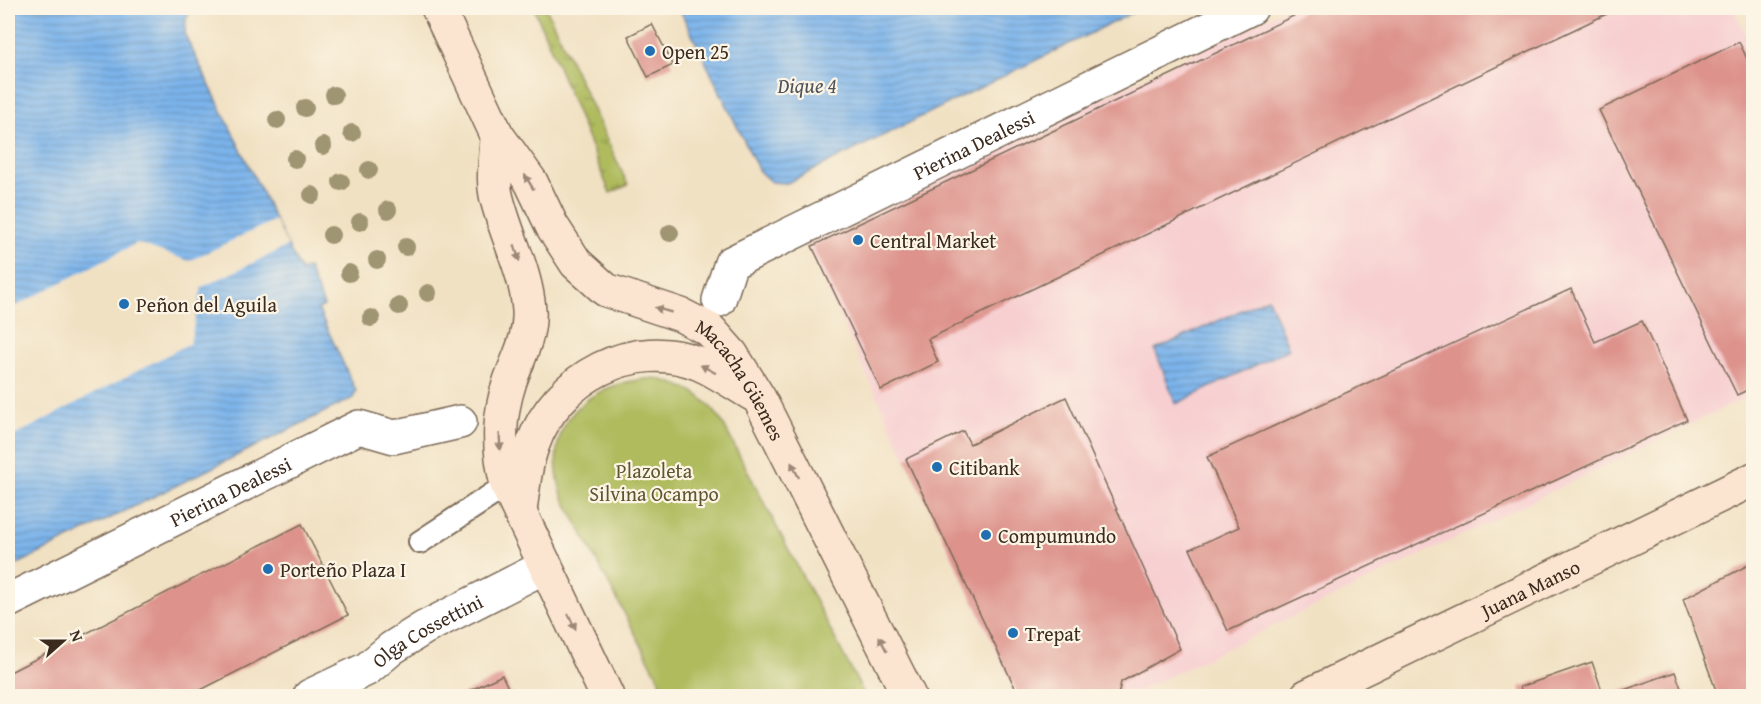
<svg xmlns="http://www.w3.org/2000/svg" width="1761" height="704" font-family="'Gentium Book Plus',serif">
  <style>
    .built { fill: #f7cfd1 }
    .grass { fill: url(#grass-tufts); stroke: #75723e; stroke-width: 1.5 }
    .park { fill: #afbb5d; stroke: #75723e; stroke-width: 1.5 }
    .water { fill: url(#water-rules); stroke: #5b6f84; stroke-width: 1.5 }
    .pier { fill: #f1e1c3 }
    .building { fill: #dd938c }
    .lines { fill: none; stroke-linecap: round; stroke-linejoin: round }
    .lane-casing { stroke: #7b6a58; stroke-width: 26 }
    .street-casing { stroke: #7b6a58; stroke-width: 36 }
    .secondary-casing { stroke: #7b6a58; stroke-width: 36 }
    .lane { stroke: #fff; stroke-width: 22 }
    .street { stroke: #fff; stroke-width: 33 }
    .secondary { stroke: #fce5d0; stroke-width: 33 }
    .tree { fill: #a09573 }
    .oneway { fill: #9c8877 }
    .poi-dot { fill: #1f6fb2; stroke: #fcf5e5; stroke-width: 2 }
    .labels { text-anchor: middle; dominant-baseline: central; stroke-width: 4.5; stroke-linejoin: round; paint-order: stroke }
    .poi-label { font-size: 20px; fill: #3b2a1e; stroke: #fcf5e5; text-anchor: start }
    .street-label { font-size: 20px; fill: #3b2a1e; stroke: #fcf5e5 }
    .park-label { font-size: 20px; fill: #5e5631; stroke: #fcf5e5 }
    .water-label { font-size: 21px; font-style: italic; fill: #4e535c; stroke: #fcf5e5 }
  </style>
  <defs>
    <pattern id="grass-tufts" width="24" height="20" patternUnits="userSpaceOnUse" patternTransform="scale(1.5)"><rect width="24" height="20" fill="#afbb5d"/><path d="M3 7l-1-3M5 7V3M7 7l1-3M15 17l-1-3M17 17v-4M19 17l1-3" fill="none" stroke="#90984c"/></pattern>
    <pattern id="water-rules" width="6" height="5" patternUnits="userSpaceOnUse" patternTransform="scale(1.5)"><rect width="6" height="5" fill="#7bb4eb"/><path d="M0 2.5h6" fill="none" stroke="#6693be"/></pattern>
  </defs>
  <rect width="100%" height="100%" fill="#fcf5e5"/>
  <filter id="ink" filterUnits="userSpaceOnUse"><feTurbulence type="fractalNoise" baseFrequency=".0167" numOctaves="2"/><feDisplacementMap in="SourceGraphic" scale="12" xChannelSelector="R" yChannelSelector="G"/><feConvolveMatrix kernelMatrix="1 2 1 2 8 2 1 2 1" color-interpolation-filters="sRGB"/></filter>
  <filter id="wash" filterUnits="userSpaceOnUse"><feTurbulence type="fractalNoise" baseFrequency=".008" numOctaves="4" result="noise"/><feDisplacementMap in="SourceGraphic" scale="24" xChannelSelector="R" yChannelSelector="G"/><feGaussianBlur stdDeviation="1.35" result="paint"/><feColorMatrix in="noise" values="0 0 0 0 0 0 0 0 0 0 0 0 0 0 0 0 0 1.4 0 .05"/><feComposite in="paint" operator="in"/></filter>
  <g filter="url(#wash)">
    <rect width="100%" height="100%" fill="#f1e1c3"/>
    <path class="built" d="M1287 8H1733L1753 51V394L1129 696H1017L805 243Z"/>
    <path class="grass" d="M534 8H546L628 185 610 193Z"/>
    <path class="park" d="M655 378C688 387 701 392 721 420L865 696H668L562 495C540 423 586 383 655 378Z"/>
    <path class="water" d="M8 8H192L186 19 185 35 288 246 301 271 308 268 324 306 318 309 356 391 353 398 8 569Z
      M679 8H1142L787 183 771 182 759 171Z
      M1268 298 1289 349 1176 404 1155 350Z"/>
    <path class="pier" d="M275 220 288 246 202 287 190 343 8 439V310L137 243 189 261Z"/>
    <g id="blocks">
      <path class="building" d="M1310 8H1619L928 339 938 362 881 390 812 246Z
        M652 24 673 65 648 77 628 36Z
        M1739 42 1754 73V387L1737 395 1599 110Z
        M1571 289 1595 342 1642 321 1687 420 1228 631 1190 549 1239 527 1207 457Z
        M1066 397 1180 649 1121 682 1118 696H1019L906 459 963 431 970 444Z
        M302 524 348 615 189 696H8V673Z
        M1754 562V696H1718L1683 599Z
        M1592 662 1604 696H1523L1520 687Z
        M1675 672 1684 696H1607Z
        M502 675 512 696H458L469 691Z"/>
    </g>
  </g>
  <g filter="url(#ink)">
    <use href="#blocks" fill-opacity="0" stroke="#7b6a58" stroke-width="1.5"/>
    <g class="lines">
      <g class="lane-casing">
        <path id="lane" d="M420 542 507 485"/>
      </g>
      <g class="street-casing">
        <g id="street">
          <path id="s1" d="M719 300 731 263 1251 8"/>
          <path id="s2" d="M8 601 359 427 394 437 460 422"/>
          <path id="s3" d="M310 696 367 669 392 648 424 628 546 566"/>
        </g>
      </g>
      <g class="secondary-casing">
        <g id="secondary">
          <path id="s4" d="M438 8 497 135 531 182 552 226 576 263 606 290 681 315 710 330 732 355 759 398 909 696"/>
          <path d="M497 135C497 154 492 177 496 195 505 234 526 270 529 310 531 336 518 358 510 381 498 417 498 448 507 485L607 696"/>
          <path d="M520 511C523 488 525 465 533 444 556 378 634 336 700 364 718 372 735 384 752 394"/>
          <path id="s5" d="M1307 696 1754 479"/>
        </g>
      </g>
      <use href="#lane" class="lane"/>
      <use href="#street" class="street"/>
      <use href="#secondary" class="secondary"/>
    </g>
    <g class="tree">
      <circle cx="334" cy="95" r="9"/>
      <circle cx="305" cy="108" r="9"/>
      <circle cx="277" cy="120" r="9"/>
      <circle cx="352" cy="133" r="9"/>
      <circle cx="323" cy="146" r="9"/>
      <circle cx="295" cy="159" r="9"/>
      <circle cx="369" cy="170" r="9"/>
      <circle cx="341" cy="182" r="9"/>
      <circle cx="312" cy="195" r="9"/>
      <circle cx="388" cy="210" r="9"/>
      <circle cx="360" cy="222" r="9"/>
      <circle cx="670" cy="233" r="9"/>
      <circle cx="331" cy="235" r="9"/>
      <circle cx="406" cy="247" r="9"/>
      <circle cx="377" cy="260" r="9"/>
      <circle cx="349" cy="273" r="9"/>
      <circle cx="428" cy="293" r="9"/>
      <circle cx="399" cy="306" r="9"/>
      <circle cx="371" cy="318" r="9"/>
    </g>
    <defs><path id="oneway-solid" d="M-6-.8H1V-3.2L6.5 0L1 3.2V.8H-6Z" transform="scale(1.5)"/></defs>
    <g class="oneway">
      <use href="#oneway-solid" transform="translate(529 182) rotate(-121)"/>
      <use href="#oneway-solid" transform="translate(517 253) rotate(74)"/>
      <use href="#oneway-solid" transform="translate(663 310) rotate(-164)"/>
      <use href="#oneway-solid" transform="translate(708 369) rotate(-152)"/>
      <use href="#oneway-solid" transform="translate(500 442) rotate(87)"/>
      <use href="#oneway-solid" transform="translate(795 470) rotate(-117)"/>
      <use href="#oneway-solid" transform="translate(572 622) rotate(65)"/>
      <use href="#oneway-solid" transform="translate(883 644) rotate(-117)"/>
    </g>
  </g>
  <g class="poi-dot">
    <circle cx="650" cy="51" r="6"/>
    <circle cx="858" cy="240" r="6"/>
    <circle cx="124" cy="304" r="6"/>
    <circle cx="937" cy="467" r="6"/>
    <circle cx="986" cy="535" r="6"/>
    <circle cx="268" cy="569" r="6"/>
    <circle cx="1013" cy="633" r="6"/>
  </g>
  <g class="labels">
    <g class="poi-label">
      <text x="662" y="51">Open 25</text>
      <text x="870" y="240">Central Market</text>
      <text x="136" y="304">Peñon del Aguila</text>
      <text x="949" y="467">Citibank</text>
      <text x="998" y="535">Compumundo</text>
      <text x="280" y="569">Porteño Plaza I</text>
      <text x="1025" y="633">Trepat</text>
    </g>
    <g class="street-label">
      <text stroke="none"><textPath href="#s1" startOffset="309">Pierina Dealessi</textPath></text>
      <text stroke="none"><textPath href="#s4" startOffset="501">Macacha Güemes</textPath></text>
      <text stroke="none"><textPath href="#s2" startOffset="248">Pierina Dealessi</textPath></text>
      <text stroke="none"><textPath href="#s5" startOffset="248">Juana Manso</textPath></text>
      <text stroke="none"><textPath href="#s3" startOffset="135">Olga Cossettini</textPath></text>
    </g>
    <g class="park-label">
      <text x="654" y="470">Plazoleta<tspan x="654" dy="23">Silvina Ocampo</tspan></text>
    </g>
    <g class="water-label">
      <text x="807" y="85">Dique 4</text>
    </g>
  </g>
  <rect width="1761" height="704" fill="none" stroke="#fcf5e5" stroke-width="30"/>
  <g transform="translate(63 641) rotate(69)" stroke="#fcf5e5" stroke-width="4.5" paint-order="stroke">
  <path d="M0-4.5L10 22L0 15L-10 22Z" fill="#3b2a1e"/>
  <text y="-9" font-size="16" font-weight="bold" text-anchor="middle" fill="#3b2a1e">N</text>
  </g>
</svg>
